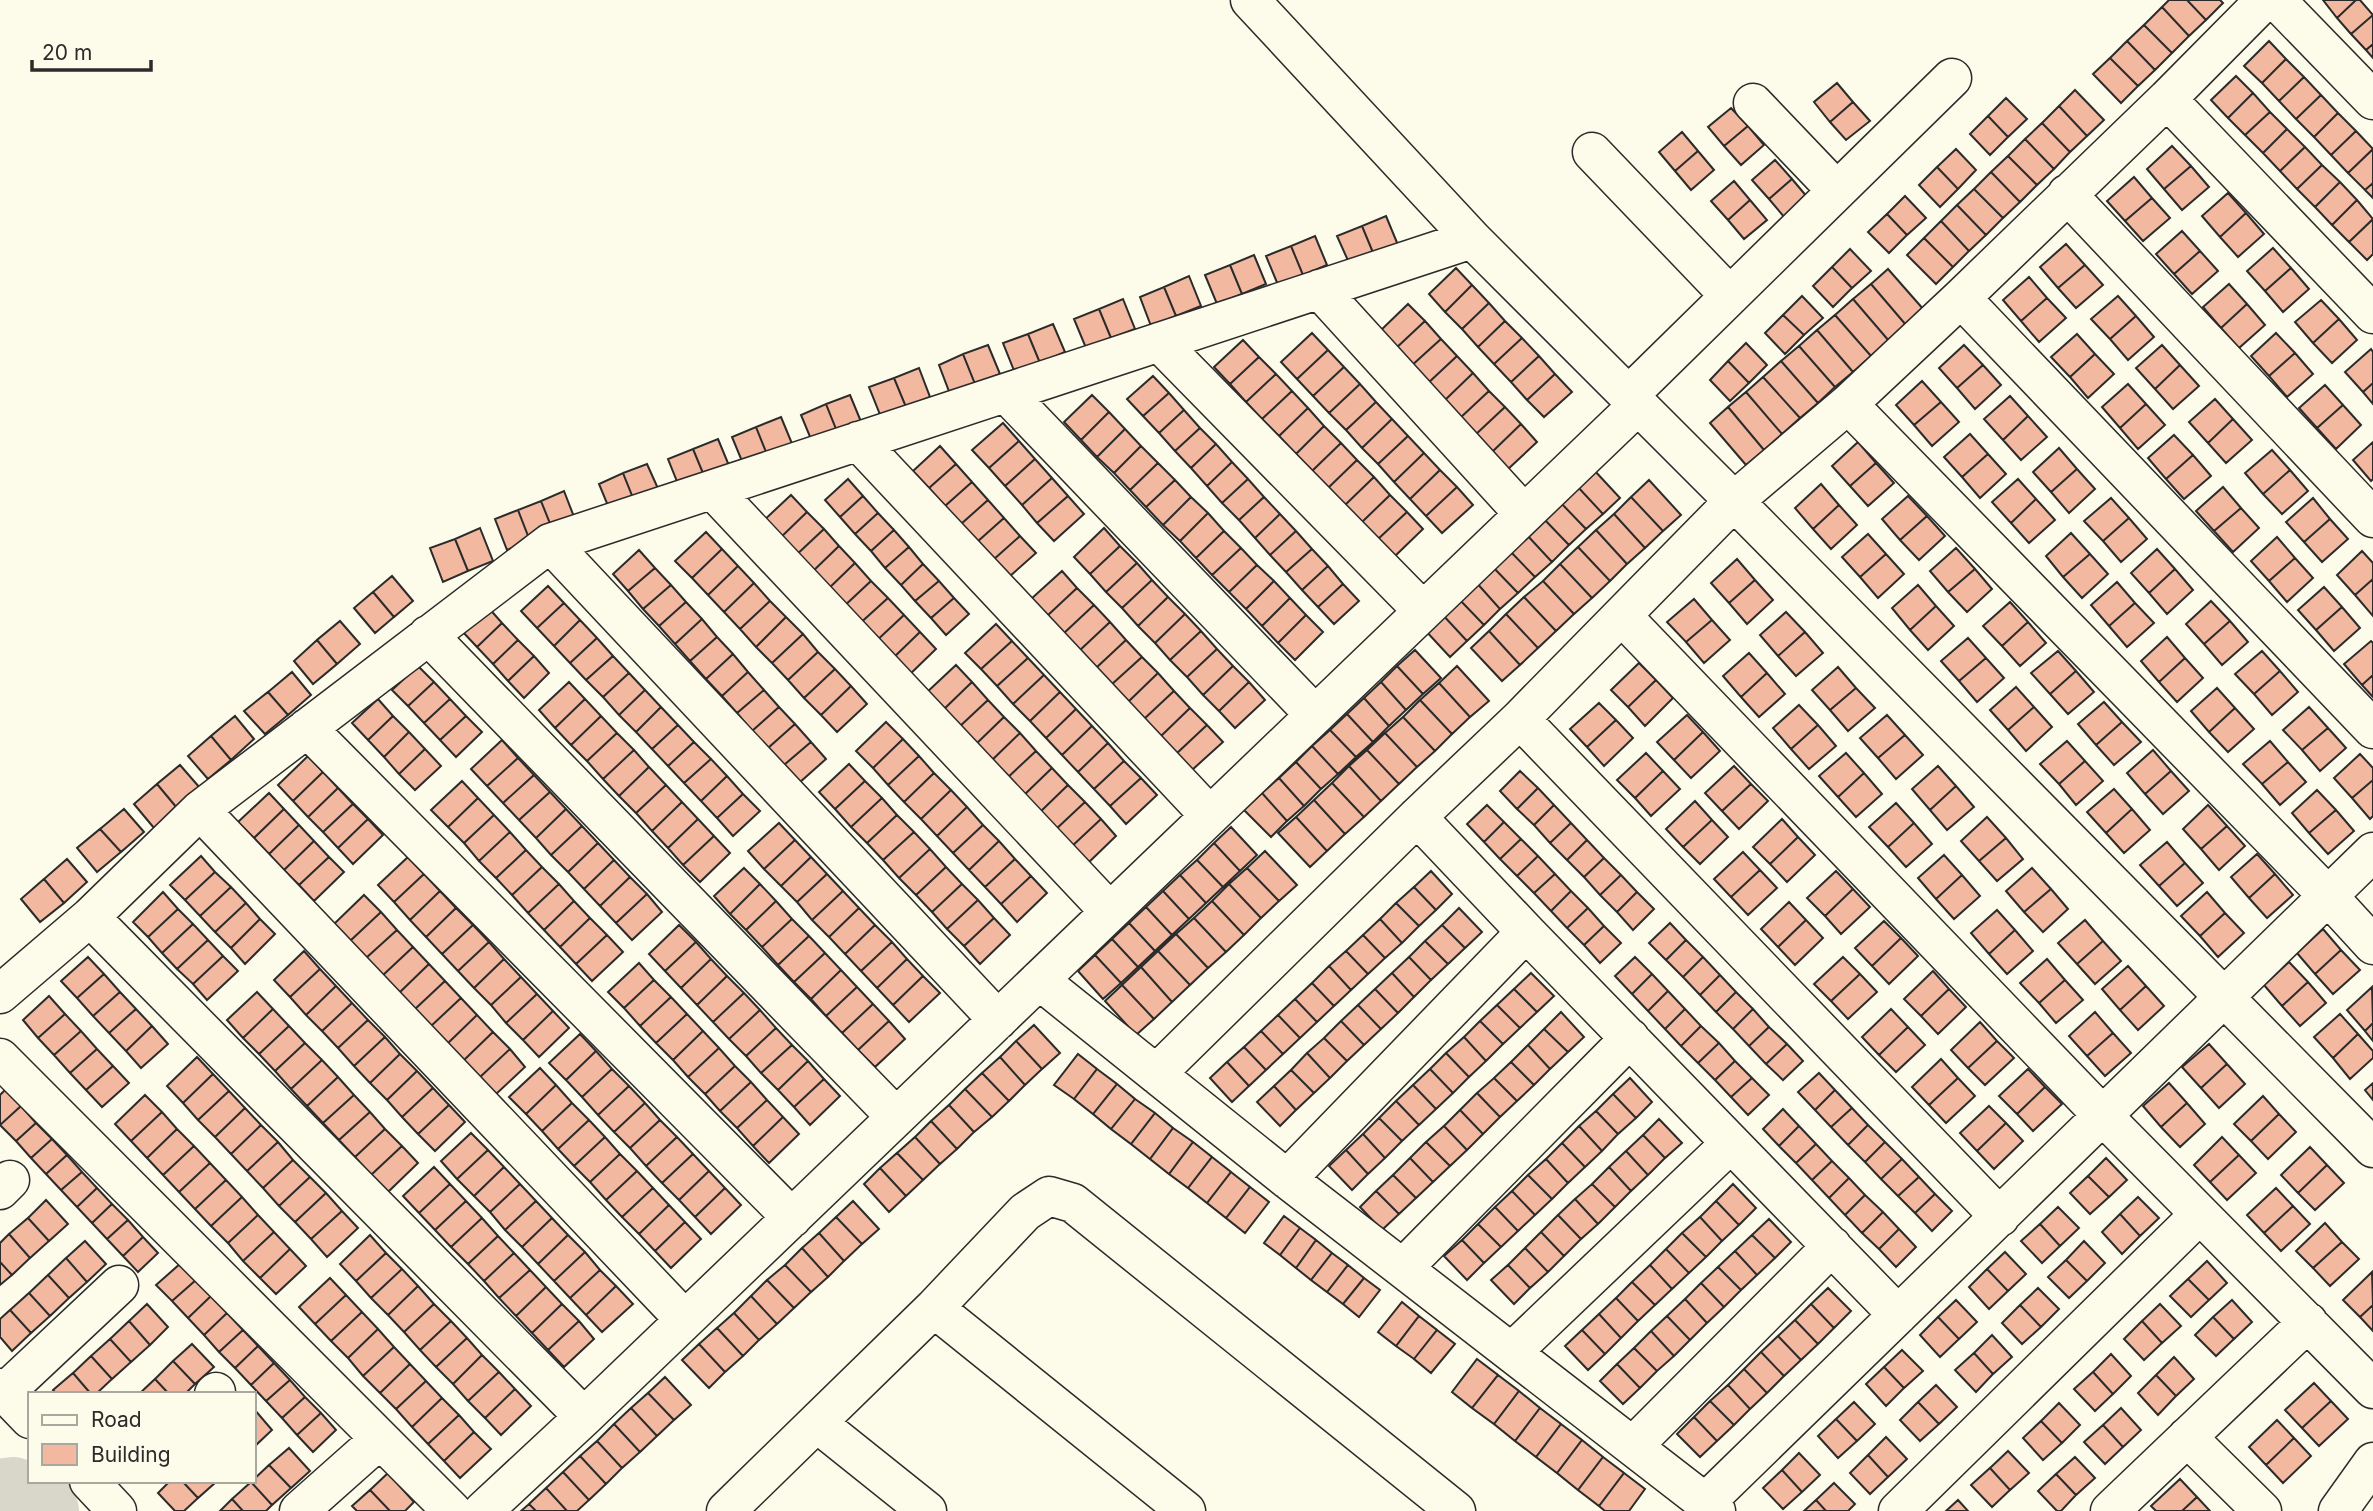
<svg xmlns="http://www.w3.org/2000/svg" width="2373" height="1511" font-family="Inter,sans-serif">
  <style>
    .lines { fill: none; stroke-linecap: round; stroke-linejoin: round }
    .river { stroke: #d8d7c9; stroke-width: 72 }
    .building { fill: #f2b8a0; stroke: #2b2b2b; stroke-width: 2 }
    .minor-casing { stroke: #2b2b2b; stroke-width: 41 }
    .minor { stroke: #fdfbea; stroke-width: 38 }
  </style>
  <rect width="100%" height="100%" fill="#fdfbea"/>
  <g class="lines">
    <path class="river" d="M0 1495 13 1493 41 1507 43 1511"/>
  </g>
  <path class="building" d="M2169 0H2187L2206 20 2189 36 2162 7Z
    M2187 0H2220L2223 3 2206 20Z
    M2323 0H2356L2337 18Z
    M2356 0H2360L2373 15 2351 34 2337 18Z
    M2162 7 2189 36 2172 53 2144 25Z
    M2373 15V44L2366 50 2351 34Z
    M2144 25 2172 53 2155 70 2127 41Z
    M2127 41 2155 70 2138 86 2110 58Z
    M2269 41 2286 59 2262 83 2244 66Z
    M2373 44V58L2366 50Z
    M2110 58 2138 86 2121 103 2093 74Z
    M2286 59 2304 77 2279 101 2262 83Z
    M2236 76 2253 93 2228 118 2211 100Z
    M2304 77 2321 95 2296 119 2279 101Z
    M1837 83 1853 102 1830 122 1814 102Z
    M2075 90 2104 120 2087 136 2059 106Z
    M2253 93 2270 112 2245 135 2228 118Z
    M2321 95 2338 113 2314 137 2296 119Z
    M2006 98 2027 119 2008 137 1988 116Z
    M1853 102 1870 121 1846 140 1830 122Z
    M2059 106 2087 136 2070 152 2042 123Z
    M1731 108 1748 126 1724 146 1708 127Z
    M2270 112 2287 129 2263 153 2245 135Z
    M2338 113 2356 131 2331 155 2314 137Z
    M1988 116 2008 137 1990 155 1970 134Z
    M2042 123 2070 152 2054 169 2025 139Z
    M1748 126 1764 145 1741 165 1724 146Z
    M2287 129 2305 147 2280 171 2263 153Z
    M2356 131 2373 149 2348 173 2331 155Z
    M1682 132 1698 151 1675 171 1659 152Z
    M2025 139 2054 169 2037 185 2008 156Z
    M2172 146 2191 166 2164 189 2147 169Z
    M2305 147 2322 165 2297 189 2280 171Z
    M1956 149 1976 170 1958 189 1937 167Z
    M2373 149V183L2365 190 2348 173Z
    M1698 151 1714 170 1691 190 1675 171Z
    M2008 156 2037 185 2020 202 1991 172Z
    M1775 160 1792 179 1769 199 1752 180Z
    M2322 165 2340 182 2315 207 2297 189Z
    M2191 166 2209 187 2182 210 2164 189Z
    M1937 167 1958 189 1940 207 1919 185Z
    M1991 172 2020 202 2003 218 1974 189Z
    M2134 177 2152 198 2125 221 2107 201Z
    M1792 179 1808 198 1785 218 1769 199Z
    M1734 181 1750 200 1728 220 1711 201Z
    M2340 182 2357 200 2332 225 2315 207Z
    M2373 183V198L2365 190Z
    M1974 189 2003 218 1986 235 1957 205Z
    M2228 193 2246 213 2220 237 2202 216Z
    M1905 196 1926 218 1907 235 1887 214Z
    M2152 198 2170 218 2143 241 2125 221Z
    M1750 200 1767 220 1744 239 1728 220Z
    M2357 200 2373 219 2349 242 2332 225Z
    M1957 205 1986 235 1969 251 1941 221Z
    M2246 213 2264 234 2238 257 2220 237Z
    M1887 214 1907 235 1889 253 1868 232Z
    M1386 216 1398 245 1374 255 1362 226Z
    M2373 219V254L2367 260 2349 242Z
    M1941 221 1969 251 1953 267 1924 238Z
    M1362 226 1374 255 1350 265 1337 236Z
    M2182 231 2200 251 2174 274 2156 254Z
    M1315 236 1327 265 1303 275 1291 246Z
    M1924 238 1953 267 1936 284 1907 255Z
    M2066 244 2085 265 2058 288 2040 267Z
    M1291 246 1303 275 1278 285 1266 256Z
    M2273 248 2291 268 2265 291 2247 271Z
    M1850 249 1871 271 1852 288 1832 267Z
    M2200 251 2218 271 2192 294 2174 274Z
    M1254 255 1266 284 1242 294 1230 265Z
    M1230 265 1242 294 1217 304 1205 275Z
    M2085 265 2103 285 2076 308 2058 288Z
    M1832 267 1852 288 1833 307 1813 286Z
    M1456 268 1472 285 1445 312 1429 294Z
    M2291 268 2309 289 2283 312 2265 291Z
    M1888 269 1924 310 1906 325 1871 284Z
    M1189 276 1201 306 1176 316 1164 287Z
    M2029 277 2047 298 2021 321 2003 300Z
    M1871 284 1906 325 1889 341 1853 299Z
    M2229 284 2247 304 2221 328 2203 307Z
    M1472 285 1489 303 1462 329 1445 312Z
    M1164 287 1176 316 1151 326 1140 297Z
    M1802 296 1823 318 1804 335 1783 315Z
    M2118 296 2136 316 2110 339 2091 319Z
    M2047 298 2066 318 2039 342 2021 321Z
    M1123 299 1135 329 1111 338 1099 309Z
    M1853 299 1889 341 1871 356 1835 315Z
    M2321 300 2339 319 2313 343 2295 322Z
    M1489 303 1505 321 1478 347 1462 329Z
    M1408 304 1425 321 1394 350 1378 333Z
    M2247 304 2265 325 2239 348 2221 328Z
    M1099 309 1111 338 1086 348 1074 319Z
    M1783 315 1804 335 1785 354 1765 333Z
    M1835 315 1871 356 1853 372 1817 330Z
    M2136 316 2154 337 2128 360 2110 339Z
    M2339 319 2357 340 2332 363 2313 343Z
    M1425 321 1441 339 1410 367 1394 350Z
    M1505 321 1522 338 1494 364 1478 347Z
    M1053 324 1065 352 1040 363 1028 334Z
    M1817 330 1853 372 1835 387 1799 346Z
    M1312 333 1328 350 1297 379 1281 362Z
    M2276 333 2295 353 2269 376 2251 356Z
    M1028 334 1040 363 1015 373 1003 343Z
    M2077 334 2095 354 2070 377 2051 357Z
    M1522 338 1539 356 1511 382 1494 364Z
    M1441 339 1457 356 1427 384 1410 367Z
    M1243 340 1259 357 1230 384 1214 367Z
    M1746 343 1767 365 1749 383 1728 361Z
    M988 345 1000 374 975 384 963 354Z
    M1964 345 1983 365 1957 388 1939 368Z
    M2162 345 2180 365 2155 389 2136 368Z
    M1799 346 1835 387 1818 403 1781 361Z
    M2371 349 2373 352V383L2363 392 2345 372Z
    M1328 350 1344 367 1313 396 1297 379Z
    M2295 353 2313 374 2287 397 2269 376Z
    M963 354 975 384 950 394 939 365Z
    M2095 354 2114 374 2088 398 2070 377Z
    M1457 356 1473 373 1443 402 1427 384Z
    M1539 356 1555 374 1527 400 1511 382Z
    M1259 357 1276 374 1246 402 1230 384Z
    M1728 361 1749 383 1730 401 1710 380Z
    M1781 361 1818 403 1800 418 1763 377Z
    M1983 365 2001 385 1975 409 1957 388Z
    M2180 365 2199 386 2173 409 2155 389Z
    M1344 367 1360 384 1329 413 1313 396Z
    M919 368 930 397 906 407 894 378Z
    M1473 373 1489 391 1459 419 1443 402Z
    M1276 374 1292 391 1262 419 1246 402Z
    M1555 374 1572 392 1544 417 1527 400Z
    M1153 376 1169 393 1143 416 1127 399Z
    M1763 377 1800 418 1782 434 1746 392Z
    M894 378 906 407 881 417 869 387Z
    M1922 381 1941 402 1914 425 1896 405Z
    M2373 383V404L2363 392Z
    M1360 384 1376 402 1346 430 1329 413Z
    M2128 384 2146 404 2120 428 2102 407Z
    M2325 385 2343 405 2317 428 2299 408Z
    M1292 391 1308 408 1279 436 1262 419Z
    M1489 391 1505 407 1474 436 1459 419Z
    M1746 392 1782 434 1764 450 1728 407Z
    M1169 393 1184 410 1159 433 1143 416Z
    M850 395 862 424 838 434 826 404Z
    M1092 395 1109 412 1081 440 1064 422Z
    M2010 396 2028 416 2003 440 1984 419Z
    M2215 399 2233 419 2208 443 2189 422Z
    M1376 402 1392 419 1362 448 1346 430Z
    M1941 402 1959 422 1932 446 1914 425Z
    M826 404 838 434 813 444 801 415Z
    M2146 404 2165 425 2138 449 2120 428Z
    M2343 405 2361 425 2336 449 2317 428Z
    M1505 407 1521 424 1491 453 1474 436Z
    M1728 407 1764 450 1746 465 1710 423Z
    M1308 408 1324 426 1296 454 1279 436Z
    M1184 410 1200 428 1175 451 1159 433Z
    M1109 412 1125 429 1097 457 1081 440Z
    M2028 416 2047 437 2021 460 2003 440Z
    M781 417 793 446 768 457 756 427Z
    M1392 419 1408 436 1378 464 1362 448Z
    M2233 419 2252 440 2226 463 2208 443Z
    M1003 423 1019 441 989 468 972 450Z
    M1521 424 1537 442 1507 470 1491 453Z
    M1324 426 1341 443 1312 471 1296 454Z
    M756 427 768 457 744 466 732 437Z
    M1200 428 1216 444 1191 468 1175 451Z
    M1125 429 1141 446 1114 473 1097 457Z
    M1970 434 1988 454 1962 477 1944 457Z
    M2174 435 2193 455 2166 479 2148 458Z
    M1408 436 1424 453 1394 482 1378 464Z
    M718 439 730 468 705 478 693 449Z
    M1019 441 1035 459 1005 486 989 468Z
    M1858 442 1876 463 1850 486 1832 466Z
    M2373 442V479L2371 481 2353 460Z
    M1341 443 1357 460 1328 488 1312 471Z
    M1216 444 1232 462 1207 486 1191 468Z
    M940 446 956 464 929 488 913 471Z
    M1141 446 1158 463 1130 490 1114 473Z
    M2059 448 2077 469 2051 492 2033 472Z
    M693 449 705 478 680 489 668 459Z
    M2272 450 2290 470 2263 494 2245 473Z
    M1424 453 1440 470 1410 499 1394 482Z
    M1988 454 2006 474 1980 498 1962 477Z
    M2193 455 2211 476 2184 499 2166 479Z
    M1035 459 1052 478 1022 505 1005 486Z
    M1357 460 1374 477 1344 506 1328 488Z
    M1232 462 1248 479 1222 503 1207 486Z
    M1158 463 1175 480 1146 507 1130 490Z
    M1876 463 1894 483 1868 506 1850 486Z
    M647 464 660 493 635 503 623 473Z
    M956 464 972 482 945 506 929 488Z
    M2077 469 2095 489 2069 513 2051 492Z
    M1440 470 1457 487 1426 516 1410 499Z
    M1594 470 1620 498 1603 514 1577 486Z
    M2290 470 2308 491 2282 514 2263 494Z
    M623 473 635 503 611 513 599 484Z
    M1374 477 1390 495 1361 523 1344 506Z
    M1052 478 1068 496 1037 523 1022 505Z
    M848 479 863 496 840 517 825 500Z
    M1248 479 1264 497 1239 520 1222 503Z
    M2018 479 2036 499 2011 523 1992 502Z
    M1175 480 1191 497 1163 525 1146 507Z
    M1649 480 1681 515 1663 531 1631 497Z
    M972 482 988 500 961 524 945 506Z
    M1821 484 1839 505 1813 529 1795 508Z
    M1577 486 1603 514 1586 529 1560 502Z
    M1457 487 1473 505 1442 533 1426 516Z
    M2223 487 2241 508 2214 531 2196 511Z
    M564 491 576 522 553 531 541 501Z
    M791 495 807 512 777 541 761 523Z
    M1390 495 1407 512 1377 540 1361 523Z
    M863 496 878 513 855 534 840 517Z
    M1068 496 1084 514 1054 541 1037 523Z
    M1908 496 1927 516 1900 540 1882 519Z
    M1191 497 1208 513 1180 541 1163 525Z
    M1264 497 1280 514 1255 538 1239 520Z
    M1631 497 1663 531 1645 548 1614 514Z
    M2111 498 2129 518 2103 541 2084 521Z
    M2313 498 2330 519 2304 542 2286 522Z
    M2036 499 2055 520 2029 543 2011 523Z
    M988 500 1004 518 977 542 961 524Z
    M541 501 553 531 530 541 518 510Z
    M1560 502 1586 529 1569 545 1543 518Z
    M1839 505 1857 525 1831 549 1813 529Z
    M2241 508 2259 528 2233 552 2214 531Z
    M518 510 530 541 507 550 495 519Z
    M807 512 824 529 793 558 777 541Z
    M1407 512 1423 529 1394 557 1377 540Z
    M878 513 894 530 871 551 855 534Z
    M1208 513 1224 531 1196 558 1180 541Z
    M1280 514 1296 531 1270 555 1255 538Z
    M1614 514 1645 548 1627 564 1596 530Z
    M1927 516 1945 536 1919 560 1900 540Z
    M1004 518 1020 536 993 560 977 542Z
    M1543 518 1569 545 1552 562 1526 534Z
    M2129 518 2147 539 2121 562 2103 541Z
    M2330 519 2348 539 2322 562 2304 542Z
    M480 528 493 561 468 571 455 539Z
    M1104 528 1120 546 1090 574 1074 557Z
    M824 529 839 546 809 575 793 558Z
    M894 530 909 547 885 568 871 551Z
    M1596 530 1627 564 1610 581 1578 547Z
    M1224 531 1241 548 1212 575 1196 558Z
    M1296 531 1312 549 1286 572 1270 555Z
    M706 532 722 549 692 578 675 561Z
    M2071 533 2090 554 2063 577 2046 556Z
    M1526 534 1552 562 1535 577 1509 550Z
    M1868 534 1886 554 1860 577 1842 557Z
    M1020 536 1036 553 1009 577 993 560Z
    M2277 537 2295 558 2269 581 2251 561Z
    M455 539 468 571 443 582 430 548Z
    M839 546 855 563 825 592 809 575Z
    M1120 546 1137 563 1106 592 1090 574Z
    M909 547 923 564 901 585 885 568Z
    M1578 547 1610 581 1592 598 1560 564Z
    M1241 548 1257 565 1229 592 1212 575Z
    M1956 548 1975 569 1948 592 1930 571Z
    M722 549 738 566 708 595 692 578Z
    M1312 549 1328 566 1302 590 1286 572Z
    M2157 549 2175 569 2149 593 2131 573Z
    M639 550 655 568 628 591 613 574Z
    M1509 550 1535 577 1518 593 1491 565Z
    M2362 551 2373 563V579L2355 595 2337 575Z
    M1886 554 1904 574 1878 598 1860 577Z
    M2090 554 2108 574 2082 598 2063 577Z
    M2295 558 2313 578 2287 602 2269 581Z
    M1737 559 1755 580 1729 603 1711 583Z
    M855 563 871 581 841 609 825 592Z
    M1137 563 1152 580 1122 608 1106 592Z
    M923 564 939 581 915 601 901 585Z
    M1560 564 1592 598 1574 614 1543 581Z
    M1257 565 1274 581 1246 609 1229 592Z
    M1491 565 1518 593 1500 609 1475 581Z
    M738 566 754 583 724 612 708 595Z
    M1328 566 1343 584 1318 607 1302 590Z
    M655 568 671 585 643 609 628 591Z
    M1975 569 1992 589 1967 612 1948 592Z
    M2175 569 2193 590 2167 614 2149 593Z
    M1062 571 1077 588 1047 616 1031 599Z
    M392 576 413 601 394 617 373 592Z
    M2373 579V616L2355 595Z
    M1152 580 1168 597 1138 626 1122 608Z
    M1755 580 1773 600 1747 624 1729 603Z
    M871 581 888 598 857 626 841 609Z
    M939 581 954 598 931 618 915 601Z
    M1274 581 1290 598 1262 626 1246 609Z
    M1475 581 1500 609 1484 625 1458 598Z
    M1543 581 1574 614 1556 631 1524 597Z
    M2117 582 2135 603 2109 626 2091 605Z
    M754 583 770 601 740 629 724 612Z
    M1343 584 1359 601 1334 624 1318 607Z
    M671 585 686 602 659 626 643 609Z
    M1918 585 1936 606 1910 630 1892 608Z
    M548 586 564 603 537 628 521 611Z
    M2324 587 2342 607 2316 630 2298 610Z
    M1077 588 1094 605 1063 634 1047 616Z
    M373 592 394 617 375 633 354 608Z
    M1168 597 1185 614 1155 643 1138 626Z
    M1524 597 1556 631 1538 648 1506 614Z
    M888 598 904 615 873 644 857 626Z
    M954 598 969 614 946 635 931 618Z
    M1290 598 1306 615 1278 643 1262 626Z
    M1458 598 1484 625 1467 641 1441 613Z
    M1694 599 1712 620 1686 642 1667 622Z
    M770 601 786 617 756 647 740 629Z
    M2211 601 2230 621 2204 644 2186 624Z
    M686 602 702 619 675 644 659 626Z
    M2010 602 2028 622 2002 646 1983 626Z
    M564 603 580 620 554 646 537 628Z
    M2135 603 2154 623 2127 647 2109 626Z
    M1094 605 1110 622 1079 651 1063 634Z
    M487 606 502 623 477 647 461 630Z
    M1936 606 1954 626 1928 650 1910 630Z
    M2342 607 2360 628 2334 651 2316 630Z
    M1786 612 1805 632 1778 656 1760 635Z
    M1441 613 1467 641 1450 657 1424 629Z
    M1185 614 1201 631 1170 660 1155 643Z
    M1506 614 1538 648 1520 665 1489 631Z
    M904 615 920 632 890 661 873 644Z
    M1306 615 1323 632 1295 660 1278 643Z
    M786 617 803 634 772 663 756 647Z
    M702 619 717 637 690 661 675 644Z
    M580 620 597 638 570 663 554 646Z
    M1712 620 1730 640 1704 663 1686 642Z
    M340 621 360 644 337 664 317 640Z
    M2230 621 2248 642 2222 665 2204 644Z
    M1110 622 1126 640 1096 668 1079 651Z
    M2028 622 2046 643 2020 666 2002 646Z
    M502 623 518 640 493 664 477 647Z
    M996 624 1012 641 981 669 965 653Z
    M1201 631 1217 649 1187 677 1170 660Z
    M1489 631 1520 665 1502 681 1471 648Z
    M920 632 936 649 906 678 890 661Z
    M1805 632 1823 653 1796 676 1778 656Z
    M803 634 818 652 788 680 772 663Z
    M717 637 733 654 706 679 690 661Z
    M2167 637 2185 658 2159 682 2141 661Z
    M597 638 613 656 586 680 570 663Z
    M1968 638 1986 658 1959 681 1941 661Z
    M317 640 337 664 313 684 294 661Z
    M518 640 534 656 508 681 493 664Z
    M1126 640 1142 657 1111 685 1096 668Z
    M1012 641 1028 658 997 686 981 669Z
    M2371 641 2373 643V675L2362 685 2344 664Z
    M1217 649 1233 666 1203 695 1187 677Z
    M1415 650 1441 678 1423 694 1397 666Z
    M2058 651 2076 671 2050 694 2031 673Z
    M2262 651 2280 671 2254 694 2235 674Z
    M818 652 835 669 804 698 788 680Z
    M1749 653 1767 673 1741 697 1723 676Z
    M733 654 748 672 722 696 706 679Z
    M534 656 549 673 524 698 508 681Z
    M613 656 629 673 603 697 586 680Z
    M1142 657 1158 673 1128 702 1111 685Z
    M1028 658 1044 675 1013 704 997 686Z
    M1986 658 2004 678 1977 702 1959 681Z
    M2185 658 2203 678 2177 702 2159 682Z
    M1639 663 1656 680 1628 707 1611 690Z
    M956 665 972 682 942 711 925 694Z
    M418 666 434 682 408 706 392 690Z
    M1233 666 1249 682 1219 711 1203 695Z
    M1397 666 1423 694 1406 710 1381 682Z
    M1457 666 1489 701 1470 717 1439 683Z
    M1838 667 1856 688 1830 710 1812 690Z
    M835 669 851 686 821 715 804 698Z
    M2076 671 2094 692 2068 714 2050 694Z
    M2280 671 2298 692 2272 715 2254 694Z
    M292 672 311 695 288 715 268 692Z
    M748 672 764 690 737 713 722 696Z
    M629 673 645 690 619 715 603 697Z
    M1158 673 1174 691 1144 719 1128 702Z
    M1767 673 1785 694 1759 717 1741 697Z
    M1044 675 1060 692 1030 721 1013 704Z
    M2373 675V697L2362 685Z
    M1656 680 1673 698 1645 726 1628 707Z
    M434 682 450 699 424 723 408 706Z
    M569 682 585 699 555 728 539 710Z
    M972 682 988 700 958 728 942 711Z
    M1249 682 1265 700 1235 728 1219 711Z
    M1381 682 1406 710 1389 726 1364 698Z
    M1439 683 1470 717 1452 734 1420 700Z
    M851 686 867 704 837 732 821 715Z
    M2016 687 2034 707 2008 730 1990 710Z
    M1856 688 1875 708 1848 731 1830 710Z
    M2217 688 2235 708 2209 732 2191 711Z
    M645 690 661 707 636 732 619 715Z
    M764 690 779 707 752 731 737 713Z
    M1174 691 1190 708 1160 737 1144 719Z
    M268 692 288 715 265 734 244 711Z
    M1060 692 1076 709 1046 738 1030 721Z
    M1364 698 1389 726 1373 742 1347 714Z
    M378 699 393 716 368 740 352 723Z
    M450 699 466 716 440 740 424 723Z
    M585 699 601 716 571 745 555 728Z
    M988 700 1004 717 974 746 958 728Z
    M1420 700 1452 734 1435 751 1403 717Z
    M2104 702 2122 722 2096 745 2078 724Z
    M1599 703 1616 720 1587 747 1570 729Z
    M1799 705 1818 725 1791 749 1773 728Z
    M661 707 678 725 652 749 636 732Z
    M779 707 795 724 768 748 752 731Z
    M2034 707 2052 727 2026 751 2008 730Z
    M2309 707 2328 728 2302 750 2283 730Z
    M1190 708 1207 725 1176 754 1160 737Z
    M2235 708 2254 729 2228 752 2209 732Z
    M1076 709 1092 726 1062 755 1046 738Z
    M1347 714 1373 742 1356 757 1330 730Z
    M1687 715 1703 732 1674 760 1657 742Z
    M1887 715 1905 735 1878 758 1860 738Z
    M235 716 254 739 231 760 211 736Z
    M393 716 409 732 384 757 368 740Z
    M466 716 482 732 456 757 440 740Z
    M601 716 617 733 587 761 571 745Z
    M1004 717 1020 733 990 762 974 746Z
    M1403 717 1435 751 1417 767 1385 733Z
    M1616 720 1633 738 1604 766 1587 747Z
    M886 722 903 739 873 768 856 751Z
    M2122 722 2141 742 2114 765 2096 745Z
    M795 724 811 742 784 765 768 748Z
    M678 725 694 742 668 766 652 749Z
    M1207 725 1223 742 1192 770 1176 754Z
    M1818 725 1836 746 1809 769 1791 749Z
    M1092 726 1108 743 1078 772 1062 755Z
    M2328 728 2346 748 2320 771 2302 750Z
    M1330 730 1356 757 1338 774 1312 746Z
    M409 732 425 749 399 774 384 757Z
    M1703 732 1720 751 1691 778 1674 760Z
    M617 733 634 750 603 779 587 761Z
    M1020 733 1036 751 1005 780 990 762Z
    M1385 733 1417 767 1399 784 1367 750Z
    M1905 735 1923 755 1896 779 1878 758Z
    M211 736 231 760 208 779 188 756Z
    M903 739 919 756 888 785 873 768Z
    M502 740 518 758 487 786 471 769Z
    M2067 741 2085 761 2059 784 2040 764Z
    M2270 741 2288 762 2262 784 2243 764Z
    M694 742 711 759 684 783 668 766Z
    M811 742 826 759 799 783 784 765Z
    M1108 743 1124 761 1094 789 1078 772Z
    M1312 746 1338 774 1321 789 1296 762Z
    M425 749 441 766 415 790 399 774Z
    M634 750 649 767 619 796 603 779Z
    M1367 750 1399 784 1381 801 1349 766Z
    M2153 750 2171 771 2145 794 2127 773Z
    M1036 751 1052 768 1022 797 1005 780Z
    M1646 753 1663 771 1635 798 1617 780Z
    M1846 753 1864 773 1838 797 1819 776Z
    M2360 754 2373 768V780L2352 798 2334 778Z
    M308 756 323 772 293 801 278 785Z
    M919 756 934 773 904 802 888 785Z
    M518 758 534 775 503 803 487 786Z
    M711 759 727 776 701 801 684 783Z
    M1124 761 1141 778 1110 806 1094 789Z
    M2085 761 2103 781 2076 805 2059 784Z
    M1296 762 1321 789 1304 806 1279 778Z
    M2288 762 2306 782 2280 805 2262 784Z
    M849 764 865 781 835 809 819 792Z
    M180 765 200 788 177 808 157 784Z
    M1349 766 1381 801 1364 817 1332 783Z
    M1734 766 1751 784 1722 811 1705 793Z
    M1938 766 1956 786 1930 810 1912 789Z
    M649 767 666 785 636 813 619 796Z
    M1052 768 1068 785 1038 814 1022 797Z
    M1520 771 1538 788 1517 809 1500 791Z
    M1663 771 1680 789 1651 816 1635 798Z
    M2171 771 2189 791 2163 814 2145 794Z
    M323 772 338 788 308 817 293 801Z
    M934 773 951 790 921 819 904 802Z
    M1864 773 1882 794 1856 817 1838 797Z
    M534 775 550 792 519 820 503 803Z
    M727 776 743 794 717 818 701 801Z
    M1141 778 1157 795 1126 824 1110 806Z
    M1279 778 1304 806 1287 821 1262 793Z
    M2373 780V816L2370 819 2352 798Z
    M462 781 478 798 448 827 431 810Z
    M865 781 882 798 851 827 835 809Z
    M1332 783 1364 817 1345 834 1314 800Z
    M157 784 177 808 154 828 134 804Z
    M1751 784 1768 801 1739 829 1722 811Z
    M666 785 682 802 652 831 636 813Z
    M1068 785 1085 802 1054 831 1038 814Z
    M1956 786 1974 807 1947 830 1930 810Z
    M338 788 353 804 323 832 308 817Z
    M1538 788 1554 805 1534 825 1517 809Z
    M2114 789 2132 809 2106 833 2087 812Z
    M951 790 967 807 937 836 921 819Z
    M2317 790 2336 810 2309 833 2292 813Z
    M550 792 566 809 536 838 519 820Z
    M269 793 284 809 254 838 238 822Z
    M1262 793 1287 821 1271 837 1244 810Z
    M743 794 760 811 733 836 717 818Z
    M478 798 494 815 464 843 448 827Z
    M882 798 897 815 867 843 851 827Z
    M1314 800 1345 834 1327 851 1296 817Z
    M1695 801 1712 820 1683 847 1666 829Z
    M682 802 698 819 668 848 652 831Z
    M1085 802 1101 819 1070 848 1054 831Z
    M1896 803 1914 823 1888 847 1869 827Z
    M353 804 368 819 338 848 323 832Z
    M1487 805 1504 822 1484 842 1467 824Z
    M1554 805 1571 823 1550 843 1534 825Z
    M2208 805 2227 826 2201 849 2183 829Z
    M967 807 983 825 953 853 937 836Z
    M124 809 144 832 121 852 100 829Z
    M284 809 299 825 269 854 254 838Z
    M566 809 582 826 551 855 536 838Z
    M2132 809 2150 830 2124 853 2106 833Z
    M2336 810 2354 831 2328 854 2309 833Z
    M494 815 510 832 479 861 464 843Z
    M897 815 914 832 883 860 867 843Z
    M1296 817 1327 851 1310 867 1278 833Z
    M1987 817 2006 838 1979 861 1961 841Z
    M368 819 383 835 353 864 338 848Z
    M698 819 714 836 683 865 668 848Z
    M1101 819 1116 836 1086 865 1070 848Z
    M1782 819 1798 837 1770 864 1753 847Z
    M1712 820 1728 837 1700 864 1683 847Z
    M1504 822 1521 839 1500 859 1484 842Z
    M779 823 795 840 764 869 748 851Z
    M1571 823 1587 840 1567 860 1550 843Z
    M1914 823 1932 844 1906 867 1888 847Z
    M299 825 314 841 284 870 269 854Z
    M983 825 999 841 969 870 953 853Z
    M582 826 598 843 568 872 551 855Z
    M2227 826 2245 846 2219 870 2201 849Z
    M1231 827 1257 855 1240 871 1214 843Z
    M100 829 121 852 97 872 77 848Z
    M510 832 526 850 496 878 479 861Z
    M914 832 930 849 899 878 883 860Z
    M714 836 730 853 700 882 683 865Z
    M1798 837 1815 855 1787 882 1770 864Z
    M2006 838 2023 859 1997 881 1979 861Z
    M1521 839 1538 856 1517 876 1500 859Z
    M795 840 811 857 781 886 764 869Z
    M1587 840 1604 858 1584 877 1567 860Z
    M314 841 329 857 299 885 284 870Z
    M999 841 1015 859 985 887 969 870Z
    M2167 842 2185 863 2159 886 2140 865Z
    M598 843 614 860 584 889 568 872Z
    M1214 843 1240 871 1223 887 1197 860Z
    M930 849 946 867 916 895 899 878Z
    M526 850 542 867 512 895 496 878Z
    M1265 851 1297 885 1279 901 1247 868Z
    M1743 852 1760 870 1731 897 1714 879Z
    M2257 854 2275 874 2249 898 2231 877Z
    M1944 855 1962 875 1936 899 1918 878Z
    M201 856 215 872 185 900 170 885Z
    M1538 856 1555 874 1534 893 1517 876Z
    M329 857 344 872 314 901 299 885Z
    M408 857 424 874 394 902 378 885Z
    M811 857 827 874 797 902 781 886Z
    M1604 858 1621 875 1600 895 1584 877Z
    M67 859 87 882 64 903 44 879Z
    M1015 859 1031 876 1001 904 985 887Z
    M614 860 630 877 600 906 584 889Z
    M1197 860 1223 887 1206 903 1180 875Z
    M2185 863 2203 883 2177 906 2159 886Z
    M542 867 559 884 528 913 512 895Z
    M946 867 962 884 932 912 916 895Z
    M744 868 760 884 730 914 714 896Z
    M1247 868 1279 901 1261 918 1229 884Z
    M2032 868 2051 889 2024 912 2006 891Z
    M1760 870 1777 888 1748 915 1731 897Z
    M1431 871 1452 894 1436 910 1414 887Z
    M1836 871 1853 889 1825 916 1807 898Z
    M215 872 231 887 200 916 185 900Z
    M424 874 440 891 410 920 394 902Z
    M827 874 843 891 812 920 797 902Z
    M1555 874 1571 891 1551 911 1534 893Z
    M2275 874 2293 895 2267 918 2249 898Z
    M1180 875 1206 903 1189 919 1163 891Z
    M1621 875 1637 892 1617 912 1600 895Z
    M1962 875 1980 896 1954 919 1936 899Z
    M1031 876 1047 893 1017 922 1001 904Z
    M630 877 647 894 616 923 600 906Z
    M44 879 64 903 40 922 21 899Z
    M559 884 574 901 544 930 528 913Z
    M760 884 776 901 746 930 730 914Z
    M962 884 978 900 947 929 932 912Z
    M1229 884 1261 918 1244 935 1212 901Z
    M231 887 246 903 215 932 200 916Z
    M1414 887 1436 910 1419 926 1396 903Z
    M1853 889 1870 907 1841 934 1825 916Z
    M2051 889 2068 909 2043 932 2024 912Z
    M440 891 456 908 426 937 410 920Z
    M843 891 859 908 829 937 812 920Z
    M1163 891 1189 919 1172 935 1146 907Z
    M1571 891 1588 908 1567 928 1551 911Z
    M163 892 178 909 148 937 133 922Z
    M1637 892 1654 909 1633 930 1617 912Z
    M2207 892 2225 913 2200 936 2181 916Z
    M647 894 662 912 632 940 616 923Z
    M364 895 381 912 350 941 334 924Z
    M978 900 994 918 964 946 947 929Z
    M574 901 590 918 560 947 544 930Z
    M776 901 792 919 762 947 746 930Z
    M1212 901 1244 935 1226 952 1194 918Z
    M1789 902 1806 920 1778 947 1761 929Z
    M246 903 260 919 231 948 215 932Z
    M1396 903 1419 926 1402 943 1380 919Z
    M1146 907 1172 935 1155 951 1129 923Z
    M456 908 473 925 442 954 426 937Z
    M859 908 875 925 845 954 829 937Z
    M1459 908 1482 932 1465 948 1442 925Z
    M1588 908 1604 926 1584 945 1567 928Z
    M178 909 193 924 162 953 148 937Z
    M1997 910 2015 930 1989 954 1971 933Z
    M381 912 397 930 366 958 350 941Z
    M2225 913 2244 933 2218 957 2200 936Z
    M590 918 607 935 576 964 560 947Z
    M994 918 1010 935 980 964 964 946Z
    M1194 918 1226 952 1208 968 1176 934Z
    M260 919 275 934 245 964 231 948Z
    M792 919 809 936 778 965 762 947Z
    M1380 919 1402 943 1385 958 1363 935Z
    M1806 920 1823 938 1795 965 1778 947Z
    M2085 920 2103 941 2077 964 2058 943Z
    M1884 921 1901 938 1872 966 1855 948Z
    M1129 923 1155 951 1138 967 1112 939Z
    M1670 923 1686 940 1666 960 1649 943Z
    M193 924 208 940 177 969 162 953Z
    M473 925 489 942 458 971 442 954Z
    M679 925 696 942 665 971 649 954Z
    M875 925 892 942 861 971 845 954Z
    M1442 925 1465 948 1448 964 1425 941Z
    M1604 926 1621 943 1600 963 1584 945Z
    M2323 929 2341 950 2315 974 2297 953Z
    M397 930 413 947 382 976 366 958Z
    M2015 930 2033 951 2007 974 1989 954Z
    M1176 934 1208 968 1190 985 1158 951Z
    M607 935 623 952 592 981 576 964Z
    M1363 935 1385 958 1368 974 1346 951Z
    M809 936 825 953 794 982 778 965Z
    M1901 938 1918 956 1889 984 1872 966Z
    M1112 939 1138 967 1121 983 1095 955Z
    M208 940 223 956 193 984 177 969Z
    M1686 940 1703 957 1683 977 1666 960Z
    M1425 941 1448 964 1431 980 1409 957Z
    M2103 941 2121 961 2095 984 2077 964Z
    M489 942 504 959 474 988 458 971Z
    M696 942 711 959 681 988 665 971Z
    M892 942 907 959 877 988 861 971Z
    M413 947 429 964 399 993 382 976Z
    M2341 950 2360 970 2333 994 2315 974Z
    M304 951 320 969 290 997 274 980Z
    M1158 951 1190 985 1172 1002 1141 967Z
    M1346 951 1368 974 1351 990 1329 966Z
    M825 953 841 970 811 999 794 982Z
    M1095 955 1121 983 1103 999 1078 971Z
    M223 956 238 971 207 1000 193 984Z
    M88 957 104 974 77 998 61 981Z
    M1409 957 1431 980 1414 997 1392 973Z
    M1635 957 1652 974 1632 994 1615 976Z
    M1703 957 1720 975 1700 995 1683 977Z
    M1843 957 1860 974 1831 1001 1814 984Z
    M504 959 521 977 491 1005 474 988Z
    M711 959 727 976 697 1005 681 988Z
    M907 959 923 976 893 1005 877 988Z
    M2047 959 2065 980 2039 1003 2020 983Z
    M2289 962 2308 982 2282 1006 2264 985Z
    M639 963 654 980 624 1008 608 992Z
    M429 964 445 981 415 1009 399 993Z
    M1329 966 1351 990 1334 1006 1312 983Z
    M2128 966 2146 986 2120 1010 2102 989Z
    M1141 967 1172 1002 1154 1019 1122 985Z
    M320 969 336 986 306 1015 290 997Z
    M841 970 857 987 826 1016 811 999Z
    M1933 971 1949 989 1921 1016 1904 999Z
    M1392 973 1414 997 1398 1013 1375 989Z
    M1531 973 1554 996 1537 1012 1514 989Z
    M104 974 120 992 93 1016 77 998Z
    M1652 974 1668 991 1648 1011 1632 994Z
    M1860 974 1877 992 1848 1019 1831 1001Z
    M1720 975 1736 992 1716 1012 1700 995Z
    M727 976 744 993 713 1022 697 1005Z
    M923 976 940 993 909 1022 893 1005Z
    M521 977 537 994 506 1023 491 1005Z
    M654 980 671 997 640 1026 624 1008Z
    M2065 980 2083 1000 2056 1023 2039 1003Z
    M445 981 461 998 430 1027 415 1009Z
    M2308 982 2326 1003 2300 1026 2282 1006Z
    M1312 983 1334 1006 1317 1022 1295 999Z
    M1122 985 1154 1019 1136 1035 1105 1001Z
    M336 986 352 1003 322 1031 306 1015Z
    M2146 986 2164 1006 2138 1030 2120 1010Z
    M857 987 873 1004 842 1033 826 1016Z
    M2372 987 2373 1023 2365 1031 2347 1010Z
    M1375 989 1398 1013 1381 1029 1358 1005Z
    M1514 989 1537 1012 1520 1028 1497 1005Z
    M1949 989 1966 1007 1938 1034 1921 1016Z
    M1668 991 1685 1009 1665 1029 1648 1011Z
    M120 992 136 1009 109 1033 93 1016Z
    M257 992 273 1009 243 1038 227 1020Z
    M1736 992 1753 1009 1733 1029 1716 1012Z
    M744 993 760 1010 729 1039 713 1022Z
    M537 994 553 1011 523 1040 506 1023Z
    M49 996 65 1014 38 1038 23 1020Z
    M671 997 687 1014 656 1043 640 1026Z
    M461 998 477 1015 447 1044 430 1027Z
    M1295 999 1317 1022 1300 1038 1278 1015Z
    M352 1003 368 1020 338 1048 322 1031Z
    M873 1004 889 1021 858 1050 842 1033Z
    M1358 1005 1381 1029 1364 1045 1341 1021Z
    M1497 1005 1520 1028 1503 1044 1480 1021Z
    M136 1009 152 1026 126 1051 109 1033Z
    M273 1009 289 1026 259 1054 243 1038Z
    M1685 1009 1701 1026 1681 1046 1665 1029Z
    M1753 1009 1769 1027 1749 1046 1733 1029Z
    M1891 1009 1908 1027 1879 1055 1862 1037Z
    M760 1010 776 1028 746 1056 729 1039Z
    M553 1011 569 1028 539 1057 523 1040Z
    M1561 1012 1584 1037 1568 1052 1544 1029Z
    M2095 1012 2113 1033 2087 1056 2069 1036Z
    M65 1014 81 1031 54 1055 38 1038Z
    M687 1014 703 1031 673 1060 656 1043Z
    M2340 1014 2358 1034 2333 1058 2314 1037Z
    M477 1015 493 1032 463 1061 447 1044Z
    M1278 1015 1300 1038 1283 1054 1261 1031Z
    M368 1020 385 1037 354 1066 338 1048Z
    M889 1021 905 1039 875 1067 858 1050Z
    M1341 1021 1364 1045 1347 1061 1324 1038Z
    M1480 1021 1503 1044 1486 1061 1464 1037Z
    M1980 1022 1997 1041 1968 1068 1951 1050Z
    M2373 1023V1041L2365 1031Z
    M1034 1025 1060 1053 1042 1069 1016 1041Z
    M152 1026 168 1044 141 1068 126 1051Z
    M289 1026 305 1043 275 1071 259 1054Z
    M1701 1026 1719 1043 1698 1063 1681 1046Z
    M1769 1027 1787 1044 1766 1064 1749 1046Z
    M1908 1027 1925 1045 1896 1072 1879 1055Z
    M776 1028 792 1045 761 1073 746 1056Z
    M1544 1029 1568 1052 1550 1069 1528 1045Z
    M81 1031 97 1049 70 1073 54 1055Z
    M703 1031 719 1048 688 1077 673 1060Z
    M1261 1031 1283 1054 1266 1070 1244 1047Z
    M493 1032 510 1049 479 1078 463 1061Z
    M2113 1033 2131 1053 2105 1076 2087 1056Z
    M580 1034 596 1051 566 1080 549 1063Z
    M2358 1034 2373 1051V1058L2350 1079 2333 1058Z
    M385 1037 400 1054 370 1083 354 1066Z
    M1464 1037 1486 1061 1469 1077 1446 1053Z
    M1324 1038 1347 1061 1330 1078 1307 1053Z
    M1016 1041 1042 1069 1025 1085 1000 1057Z
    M1997 1041 2014 1058 1985 1085 1968 1068Z
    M305 1043 322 1060 291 1089 275 1071Z
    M1719 1043 1735 1061 1715 1080 1698 1063Z
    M1787 1044 1803 1061 1783 1080 1766 1064Z
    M2209 1044 2227 1064 2201 1088 2182 1067Z
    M792 1045 808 1061 778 1090 761 1073Z
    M1528 1045 1550 1069 1534 1085 1511 1062Z
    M1244 1047 1266 1070 1249 1086 1227 1062Z
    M719 1048 735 1066 705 1094 688 1077Z
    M97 1049 113 1066 86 1090 70 1073Z
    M510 1049 525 1067 495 1095 479 1078Z
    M596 1051 612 1069 582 1097 566 1080Z
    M1307 1053 1330 1078 1314 1093 1291 1070Z
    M1446 1053 1469 1077 1453 1093 1430 1069Z
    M400 1054 417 1071 387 1100 370 1083Z
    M1078 1054 1097 1069 1074 1099 1054 1085Z
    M197 1057 213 1074 183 1103 167 1086Z
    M1000 1057 1025 1085 1009 1101 982 1073Z
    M1941 1059 1958 1078 1929 1105 1912 1087Z
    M322 1060 338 1077 307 1106 291 1089Z
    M808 1061 824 1079 794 1107 778 1090Z
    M1735 1061 1752 1078 1731 1097 1715 1080Z
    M1227 1062 1249 1086 1232 1102 1210 1078Z
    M1511 1062 1534 1085 1517 1101 1494 1078Z
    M2227 1064 2245 1084 2219 1108 2201 1088Z
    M113 1066 129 1083 102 1107 86 1090Z
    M735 1066 751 1082 720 1111 705 1094Z
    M540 1068 556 1085 526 1114 509 1097Z
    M612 1069 629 1086 598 1115 582 1097Z
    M1097 1069 1117 1084 1093 1114 1074 1099Z
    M1430 1069 1453 1093 1436 1109 1413 1085Z
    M2028 1069 2045 1087 2017 1114 1999 1096Z
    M1291 1070 1314 1093 1296 1110 1274 1086Z
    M417 1071 433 1088 402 1117 387 1100Z
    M982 1073 1009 1101 992 1117 965 1089Z
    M1819 1073 1835 1090 1815 1110 1798 1092Z
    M213 1074 229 1091 198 1120 183 1103Z
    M338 1077 354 1095 323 1123 307 1106Z
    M1494 1078 1517 1101 1500 1117 1477 1093Z
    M1630 1078 1652 1102 1636 1118 1613 1094Z
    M1752 1078 1769 1095 1748 1115 1731 1097Z
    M1958 1078 1975 1096 1946 1123 1929 1105Z
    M824 1079 840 1096 810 1125 794 1107Z
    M751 1082 767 1100 737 1128 720 1111Z
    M2169 1083 2187 1103 2161 1127 2143 1106Z
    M2373 1083V1100L2365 1090Z
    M1117 1084 1135 1099 1111 1129 1093 1114Z
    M556 1085 572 1103 542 1131 526 1114Z
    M1413 1085 1436 1109 1419 1125 1396 1101Z
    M629 1086 645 1103 614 1132 598 1115Z
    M1274 1086 1296 1110 1280 1126 1257 1102Z
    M2045 1087 2062 1104 2033 1131 2017 1114Z
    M433 1088 449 1105 418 1134 402 1117Z
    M965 1089 992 1117 974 1132 949 1105Z
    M5 1090 21 1106 0 1125V1095Z
    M1835 1090 1852 1108 1831 1127 1815 1110Z
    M229 1091 245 1108 215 1137 198 1120Z
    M1477 1093 1500 1117 1483 1134 1460 1110Z
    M1613 1094 1636 1118 1618 1134 1596 1111Z
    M145 1095 162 1112 131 1141 115 1124Z
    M354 1095 370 1112 339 1140 323 1123Z
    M2263 1096 2279 1114 2251 1141 2234 1124Z
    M1135 1099 1155 1113 1131 1144 1111 1129Z
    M767 1100 783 1117 753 1146 737 1128Z
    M1396 1101 1419 1125 1402 1141 1379 1118Z
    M572 1103 589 1120 558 1149 542 1131Z
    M645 1103 660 1120 630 1148 614 1132Z
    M2187 1103 2205 1124 2180 1147 2161 1127Z
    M449 1105 465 1122 435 1151 418 1134Z
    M949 1105 974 1132 957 1149 931 1121Z
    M21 1106 36 1123 16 1141 0 1125Z
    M1989 1106 2006 1123 1977 1151 1960 1133Z
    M245 1108 261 1125 231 1154 215 1137Z
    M1852 1108 1868 1125 1848 1145 1831 1127Z
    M1783 1109 1799 1126 1779 1146 1763 1129Z
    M1460 1110 1483 1134 1467 1150 1444 1126Z
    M1596 1111 1618 1134 1602 1151 1579 1126Z
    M162 1112 177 1129 147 1158 131 1141Z
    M370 1112 385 1129 355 1157 339 1140Z
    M1155 1113 1173 1128 1150 1159 1131 1144Z
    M2279 1114 2296 1132 2268 1159 2251 1141Z
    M783 1117 799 1134 769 1163 753 1146Z
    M1379 1118 1402 1141 1385 1158 1363 1134Z
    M1659 1119 1682 1143 1665 1158 1643 1135Z
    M589 1120 605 1137 574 1166 558 1149Z
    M660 1120 677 1137 646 1166 630 1148Z
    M931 1121 957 1149 940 1164 915 1137Z
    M36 1123 52 1139 31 1158 16 1141Z
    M2006 1123 2023 1141 1994 1169 1977 1151Z
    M261 1125 278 1142 247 1171 231 1154Z
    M1868 1125 1885 1142 1865 1162 1848 1145Z
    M1444 1126 1467 1150 1450 1166 1426 1142Z
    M1579 1126 1602 1151 1585 1167 1562 1143Z
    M1799 1126 1816 1144 1796 1163 1779 1146Z
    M1173 1128 1193 1142 1169 1174 1150 1159Z
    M177 1129 194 1146 163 1175 147 1158Z
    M385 1129 402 1146 371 1175 355 1157Z
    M471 1133 488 1150 457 1179 441 1161Z
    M1363 1134 1385 1158 1368 1174 1346 1150Z
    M1643 1135 1665 1158 1648 1175 1626 1151Z
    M605 1137 620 1154 590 1182 574 1166Z
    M677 1137 693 1154 662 1183 646 1166Z
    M915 1137 940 1164 923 1180 897 1153Z
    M2222 1137 2239 1155 2210 1182 2194 1165Z
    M52 1139 67 1155 46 1174 31 1158Z
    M278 1142 293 1160 263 1188 247 1171Z
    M1193 1142 1212 1157 1188 1188 1169 1174Z
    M1426 1142 1450 1166 1433 1182 1410 1158Z
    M1885 1142 1902 1159 1881 1179 1865 1162Z
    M1562 1143 1585 1167 1568 1183 1546 1159Z
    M1816 1144 1832 1161 1812 1180 1796 1163Z
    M194 1146 210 1163 179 1192 163 1175Z
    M402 1146 418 1163 388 1192 371 1175Z
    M2310 1147 2327 1165 2298 1193 2281 1175Z
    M488 1150 504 1167 474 1196 457 1179Z
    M1346 1150 1368 1174 1352 1190 1329 1166Z
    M1626 1151 1648 1175 1631 1191 1609 1167Z
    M897 1153 923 1180 906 1196 880 1168Z
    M620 1154 637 1171 606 1200 590 1182Z
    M693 1154 709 1171 679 1200 662 1183Z
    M67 1155 82 1172 61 1190 46 1174Z
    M2239 1155 2256 1173 2227 1200 2210 1182Z
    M1212 1157 1231 1172 1207 1203 1188 1188Z
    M1410 1158 1433 1182 1416 1198 1393 1175Z
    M2106 1158 2127 1180 2109 1197 2088 1176Z
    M1546 1159 1568 1183 1552 1199 1528 1175Z
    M1902 1159 1919 1177 1898 1196 1881 1179Z
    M293 1160 310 1177 279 1206 263 1188Z
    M1832 1161 1849 1178 1829 1198 1812 1180Z
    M210 1163 226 1180 195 1209 179 1192Z
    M2327 1165 2344 1183 2315 1210 2298 1193Z
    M434 1167 450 1184 419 1213 403 1196Z
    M504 1167 520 1184 490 1212 474 1196Z
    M1609 1167 1631 1191 1615 1207 1592 1184Z
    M880 1168 906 1196 889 1212 864 1184Z
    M637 1171 653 1188 622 1217 606 1200Z
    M709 1171 725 1188 695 1217 679 1200Z
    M82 1172 97 1188 77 1207 61 1190Z
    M1231 1172 1250 1187 1226 1218 1207 1203Z
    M1393 1175 1416 1198 1399 1214 1376 1191Z
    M1528 1175 1552 1199 1535 1215 1512 1191Z
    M2088 1176 2109 1197 2090 1214 2070 1193Z
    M310 1177 326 1193 295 1222 279 1206Z
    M1919 1177 1935 1194 1915 1213 1898 1196Z
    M1849 1178 1865 1195 1845 1215 1829 1198Z
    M226 1180 242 1197 211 1226 195 1209Z
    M450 1184 466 1201 435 1230 419 1213Z
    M520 1184 536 1201 505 1230 490 1212Z
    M1592 1184 1615 1207 1598 1224 1575 1199Z
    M1733 1184 1756 1208 1739 1225 1716 1201Z
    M1250 1187 1269 1202 1245 1233 1226 1218Z
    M97 1188 112 1204 92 1223 77 1207Z
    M653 1188 669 1205 639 1234 622 1217Z
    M725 1188 741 1205 711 1234 695 1217Z
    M2276 1188 2293 1206 2264 1233 2247 1215Z
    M1376 1191 1399 1214 1382 1230 1360 1207Z
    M1512 1191 1535 1215 1518 1231 1495 1207Z
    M326 1193 342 1211 311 1239 295 1222Z
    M1935 1194 1952 1211 1932 1231 1915 1213Z
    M1865 1195 1883 1212 1862 1233 1845 1215Z
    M242 1197 258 1215 228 1243 211 1226Z
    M2138 1197 2159 1218 2140 1236 2120 1214Z
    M1575 1199 1598 1224 1581 1239 1558 1215Z
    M46 1200 68 1224 49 1241 28 1218Z
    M466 1201 482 1218 451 1247 435 1230Z
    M536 1201 552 1218 522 1247 505 1230Z
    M853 1201 879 1229 862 1244 836 1217Z
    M1716 1201 1739 1225 1722 1241 1700 1217Z
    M112 1204 128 1220 107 1239 92 1223Z
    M669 1205 685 1222 655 1251 639 1234Z
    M2293 1206 2310 1224 2281 1251 2264 1233Z
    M1495 1207 1518 1231 1501 1247 1478 1224Z
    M2058 1207 2079 1228 2060 1246 2040 1224Z
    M342 1211 358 1228 327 1257 311 1239Z
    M1883 1212 1899 1229 1879 1249 1862 1233Z
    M2120 1214 2140 1236 2122 1254 2102 1232Z
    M258 1215 274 1232 243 1261 228 1243Z
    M1558 1215 1581 1239 1564 1256 1541 1232Z
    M1284 1216 1300 1228 1280 1255 1264 1243Z
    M836 1217 862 1244 844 1261 819 1233Z
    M1700 1217 1722 1241 1706 1257 1682 1233Z
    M28 1218 49 1241 30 1258 9 1234Z
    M482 1218 498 1236 468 1264 451 1247Z
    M552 1218 568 1235 538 1264 522 1247Z
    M1769 1219 1791 1242 1775 1258 1752 1235Z
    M128 1220 143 1237 123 1256 107 1239Z
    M685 1222 701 1239 671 1268 655 1251Z
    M2325 1223 2342 1242 2313 1268 2296 1251Z
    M1478 1224 1501 1247 1484 1263 1462 1240Z
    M2040 1224 2060 1246 2042 1263 2021 1241Z
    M1300 1228 1316 1240 1296 1268 1280 1255Z
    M1899 1229 1916 1247 1896 1267 1879 1249Z
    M274 1232 290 1249 260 1278 243 1261Z
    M1541 1232 1564 1256 1548 1272 1525 1248Z
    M819 1233 844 1261 828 1277 802 1248Z
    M1682 1233 1706 1257 1689 1273 1666 1249Z
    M9 1234 30 1258 12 1275 0 1262V1243Z
    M370 1235 386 1253 356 1281 340 1264Z
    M568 1235 585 1252 554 1281 538 1264Z
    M1752 1235 1775 1258 1757 1275 1735 1251Z
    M498 1236 514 1253 484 1281 468 1264Z
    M143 1237 158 1253 138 1272 123 1256Z
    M1316 1240 1332 1253 1311 1280 1296 1268Z
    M1462 1240 1484 1263 1467 1280 1444 1256Z
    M85 1241 106 1264 87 1282 66 1258Z
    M2084 1241 2105 1263 2087 1281 2066 1260Z
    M2342 1242 2359 1259 2330 1286 2313 1268Z
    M802 1248 828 1277 811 1292 785 1265Z
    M1525 1248 1548 1272 1530 1288 1508 1265Z
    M290 1249 306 1266 276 1294 260 1278Z
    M1666 1249 1689 1273 1672 1289 1650 1265Z
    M1735 1251 1757 1275 1741 1290 1718 1267Z
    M585 1252 600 1270 570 1298 554 1281Z
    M2005 1252 2026 1274 2008 1291 1987 1269Z
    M386 1253 402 1269 371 1298 356 1281Z
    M514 1253 530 1270 499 1298 484 1281Z
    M1332 1253 1348 1265 1327 1292 1311 1280Z
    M66 1258 87 1282 69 1298 48 1275Z
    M2066 1260 2087 1281 2069 1298 2048 1277Z
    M2207 1261 2227 1283 2209 1300 2188 1279Z
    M0 1262 12 1275 0 1285Z
    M181 1263 196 1280 172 1301 156 1285Z
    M785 1265 811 1292 794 1308 767 1280Z
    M1348 1265 1364 1278 1343 1304 1327 1292Z
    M1508 1265 1530 1288 1514 1304 1491 1280Z
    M1650 1265 1672 1289 1655 1305 1632 1282Z
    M1718 1267 1741 1290 1724 1307 1701 1283Z
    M402 1269 418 1286 388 1315 371 1298Z
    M1987 1269 2008 1291 1989 1309 1969 1287Z
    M530 1270 546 1287 516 1316 499 1298Z
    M600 1270 616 1286 586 1315 570 1298Z
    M2372 1272 2373 1305 2360 1317 2343 1300Z
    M48 1275 69 1298 50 1316 29 1293Z
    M330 1278 346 1295 315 1324 299 1307Z
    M1364 1278 1380 1290 1359 1317 1343 1304Z
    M2188 1279 2209 1300 2191 1317 2170 1296Z
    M196 1280 211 1296 188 1318 172 1301Z
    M767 1280 794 1308 777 1324 751 1296Z
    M1632 1282 1655 1305 1638 1321 1616 1298Z
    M1701 1283 1724 1307 1707 1323 1685 1299Z
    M418 1286 434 1304 404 1332 388 1315Z
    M616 1286 633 1304 602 1332 586 1315Z
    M546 1287 562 1304 532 1333 516 1316Z
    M1828 1288 1851 1311 1834 1328 1811 1304Z
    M2038 1288 2059 1309 2041 1327 2020 1305Z
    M29 1293 50 1316 31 1333 10 1310Z
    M346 1295 362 1312 331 1341 315 1324Z
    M211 1296 227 1313 204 1335 188 1318Z
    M751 1296 777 1324 759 1340 734 1313Z
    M1616 1298 1638 1321 1621 1338 1599 1314Z
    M1685 1299 1707 1323 1690 1340 1667 1316Z
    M1956 1300 1977 1322 1959 1339 1938 1317Z
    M2232 1300 2252 1322 2234 1339 2213 1317Z
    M1402 1302 1419 1316 1396 1346 1378 1332Z
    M147 1304 168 1327 150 1345 129 1321Z
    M434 1304 451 1321 420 1350 404 1332Z
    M562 1304 579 1321 548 1350 532 1333Z
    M1811 1304 1834 1328 1818 1344 1795 1320Z
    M2160 1304 2181 1326 2162 1343 2142 1321Z
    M2020 1305 2041 1327 2022 1344 2002 1323Z
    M2373 1305V1331L2360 1317Z
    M10 1310 31 1333 12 1351 0 1337V1319Z
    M362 1312 378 1329 348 1358 331 1341Z
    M227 1313 243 1330 219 1352 204 1335Z
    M734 1313 759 1340 743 1356 717 1328Z
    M1599 1314 1621 1338 1605 1354 1582 1330Z
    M1419 1316 1437 1330 1414 1359 1396 1346Z
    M1667 1316 1690 1340 1674 1356 1651 1331Z
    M1938 1317 1959 1339 1940 1357 1920 1335Z
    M2213 1317 2234 1339 2216 1356 2195 1335Z
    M1795 1320 1818 1344 1801 1360 1778 1336Z
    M129 1321 150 1345 131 1362 110 1339Z
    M451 1321 467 1338 436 1367 420 1350Z
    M579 1321 594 1339 564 1367 548 1350Z
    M2142 1321 2162 1343 2144 1360 2124 1339Z
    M717 1328 743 1356 725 1372 699 1344Z
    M378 1329 394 1347 363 1376 348 1358Z
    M243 1330 258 1346 235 1368 219 1352Z
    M1437 1330 1455 1344 1431 1373 1414 1359Z
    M1582 1330 1605 1354 1588 1370 1565 1346Z
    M1651 1331 1674 1356 1657 1371 1634 1348Z
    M1992 1335 2012 1357 1993 1374 1974 1353Z
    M1778 1336 1801 1360 1784 1376 1761 1352Z
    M467 1338 482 1355 453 1384 436 1367Z
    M110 1339 131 1362 112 1379 91 1356Z
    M192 1344 214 1367 195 1384 173 1361Z
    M699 1344 725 1372 709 1388 682 1360Z
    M258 1346 274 1363 251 1385 235 1368Z
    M394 1347 410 1364 380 1393 363 1376Z
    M1634 1348 1657 1371 1640 1388 1617 1364Z
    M1902 1350 1923 1371 1904 1388 1884 1367Z
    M1761 1352 1784 1376 1767 1393 1744 1369Z
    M1974 1353 1993 1374 1976 1392 1955 1370Z
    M2111 1354 2131 1376 2113 1394 2093 1372Z
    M482 1355 499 1372 468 1401 453 1384Z
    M91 1356 112 1379 96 1394H91L73 1373Z
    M2174 1357 2194 1379 2176 1396 2156 1375Z
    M1477 1359 1498 1375 1472 1408 1452 1392Z
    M173 1361 195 1384 185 1394H169L155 1379Z
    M274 1363 290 1380 266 1401 251 1385Z
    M410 1364 426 1381 396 1409 380 1393Z
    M1617 1364 1640 1388 1623 1404 1600 1381Z
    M1884 1367 1904 1388 1886 1406 1866 1384Z
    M1744 1369 1767 1393 1750 1409 1728 1385Z
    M499 1372 515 1389 485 1418 468 1401Z
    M2093 1372 2113 1394 2095 1411 2074 1389Z
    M73 1373 91 1394H57L53 1390Z
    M1498 1375 1519 1391 1494 1424 1472 1408Z
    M2156 1375 2176 1396 2158 1415 2138 1393Z
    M665 1377 691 1405 674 1420 648 1393Z
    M155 1379 169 1394H139Z
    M290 1380 305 1397 282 1418 266 1401Z
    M426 1381 442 1398 412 1427 396 1409Z
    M2314 1383 2331 1401 2302 1428 2285 1410Z
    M1728 1385 1750 1409 1734 1425 1710 1401Z
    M1936 1385 1957 1407 1939 1424 1918 1402Z
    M515 1389 531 1406 501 1435 485 1418Z
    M1519 1391 1540 1408 1515 1441 1494 1424Z
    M648 1393 674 1420 657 1436 631 1408Z
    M305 1397 321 1413 297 1435 282 1418Z
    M442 1398 459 1415 428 1444 412 1427Z
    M1710 1401 1734 1425 1717 1441 1694 1417Z
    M2331 1401 2348 1419 2319 1446 2302 1428Z
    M1854 1402 1875 1424 1857 1441 1836 1419Z
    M1918 1402 1939 1424 1920 1441 1900 1420Z
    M2059 1403 2080 1425 2062 1443 2041 1421Z
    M631 1408 657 1436 640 1452 614 1424Z
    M1540 1408 1561 1424 1536 1457 1515 1441Z
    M2121 1408 2141 1430 2123 1447 2103 1425Z
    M254 1409 272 1430 254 1447Z
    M321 1413 336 1430 313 1452 297 1435Z
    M459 1415 474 1432 444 1461 428 1444Z
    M1694 1417 1717 1441 1700 1457 1677 1434Z
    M1836 1419 1857 1441 1838 1458 1818 1436Z
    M2277 1420 2294 1438 2266 1465 2249 1447Z
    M2041 1421 2062 1443 2043 1460 2023 1438Z
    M614 1424 640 1452 622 1468 597 1441Z
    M1561 1424 1582 1440 1557 1473 1536 1457Z
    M2103 1425 2123 1447 2105 1464 2084 1442Z
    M474 1432 491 1449 460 1478 444 1461Z
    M1886 1437 1907 1459 1888 1477 1868 1455Z
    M2294 1438 2311 1456 2283 1483 2266 1465Z
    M1582 1440 1603 1457 1578 1490 1557 1473Z
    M597 1441 622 1468 606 1484 580 1456Z
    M289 1448 310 1471 291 1488 269 1465Z
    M2008 1451 2029 1473 2010 1490 1990 1468Z
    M1799 1453 1820 1475 1802 1492 1782 1470Z
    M1868 1455 1888 1477 1870 1494 1850 1473Z
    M580 1456 606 1484 589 1500 563 1472Z
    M1603 1457 1624 1473 1599 1506 1578 1490Z
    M2075 1457 2095 1478 2076 1495 2056 1474Z
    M269 1465 291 1488 272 1505 251 1482Z
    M1990 1468 2010 1490 1992 1507 1971 1485Z
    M1782 1470 1802 1492 1783 1509 1763 1488Z
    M563 1472 589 1500 577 1511H567L546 1488Z
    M388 1473 414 1502 405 1511H390L370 1490Z
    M1624 1473 1645 1489 1629 1511H1605L1599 1506Z
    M2056 1474 2076 1495 2061 1511H2057L2038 1491Z
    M2180 1479 2197 1497 2182 1511H2156L2151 1506Z
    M170 1481H182L198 1498 184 1511H175L158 1493Z
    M182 1481H216V1482L198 1498Z
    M251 1482 272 1505 266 1511H243L232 1499Z
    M1834 1483 1855 1504 1848 1511H1826L1816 1500Z
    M546 1488 567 1511H536L529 1504Z
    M370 1490 390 1511H357L352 1506Z
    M2197 1497 2210 1511H2182Z
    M232 1499 243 1511H220Z
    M1816 1500 1826 1511H1804Z
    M1958 1500 1968 1511H1946Z
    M529 1504 536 1511H521Z"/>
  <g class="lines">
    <g class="minor-casing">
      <path id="minor" d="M1250 0 1472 239 1734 501 2373 1148
        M2276 0 2373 100
        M2167 99 2373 314
        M1753 103 1837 191
        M1592 152 1730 296
        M2067 194 2373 518
        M1319 289 1524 514
        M1961 298 2373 729
        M1159 342 1423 611
        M1006 393 1315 715
        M1628 396 1952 78
        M1848 404 2328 896 2373 945
        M858 441 1210 816
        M713 490 1110 912
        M550 543 998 1020
        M1622 616 2103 1116 2373 1389
        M428 635 896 1117
        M1520 719 2000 1217
        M307 728 792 1218
        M200 810 685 1320
        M1417 817 1526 932 1898 1315
        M90 917 584 1417
        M1039 980 1287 1179 1716 1511
        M0 994 90 917 200 810 550 543 1472 239
        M0 1058 452 1511
        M1156 1074 1417 817 1520 719 1734 501 1848 404 1961 298 2167 99 2265 0
        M1287 1179 1526 932
        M0 1190 10 1180
        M1403 1268 1630 1038
        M934 1308 1186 1511
        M1512 1352 1731 1143
        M0 1388 30 1419
        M4 1393 119 1285
        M214 1394 216 1392
        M817 1423 927 1511
        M2187 1437 2262 1511
        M1633 1446 1832 1246
        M89 1481 117 1511
        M1706 1502 2373 852
        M299 1511 380 1439
        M483 1511 584 1417 1638 405
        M726 1511 934 1308 1025 1212 1049 1196 1073 1203 1456 1511
        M1898 1511 2200 1214
        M2110 1511 2308 1322
        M2338 1511 2373 1462"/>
    </g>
    <use href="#minor" class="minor"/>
  </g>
  <rect x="28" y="1392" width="228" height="91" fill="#fdfbea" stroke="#a9a89e" stroke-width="2"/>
  <rect x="42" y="1415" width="35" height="10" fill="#fdfbea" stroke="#a9a89e" stroke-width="2"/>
  <text x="91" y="1427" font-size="21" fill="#2b2b2b">Road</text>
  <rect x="42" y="1444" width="35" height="21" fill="#f2b8a0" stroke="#a9a89e" stroke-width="2"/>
  <text x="91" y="1462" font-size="21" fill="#2b2b2b">Building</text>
  <path d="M32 60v10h119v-10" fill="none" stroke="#2b2b2b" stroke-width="3.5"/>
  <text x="42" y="60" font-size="21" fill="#2b2b2b" stroke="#fdfbea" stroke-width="5" paint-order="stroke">20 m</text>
</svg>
